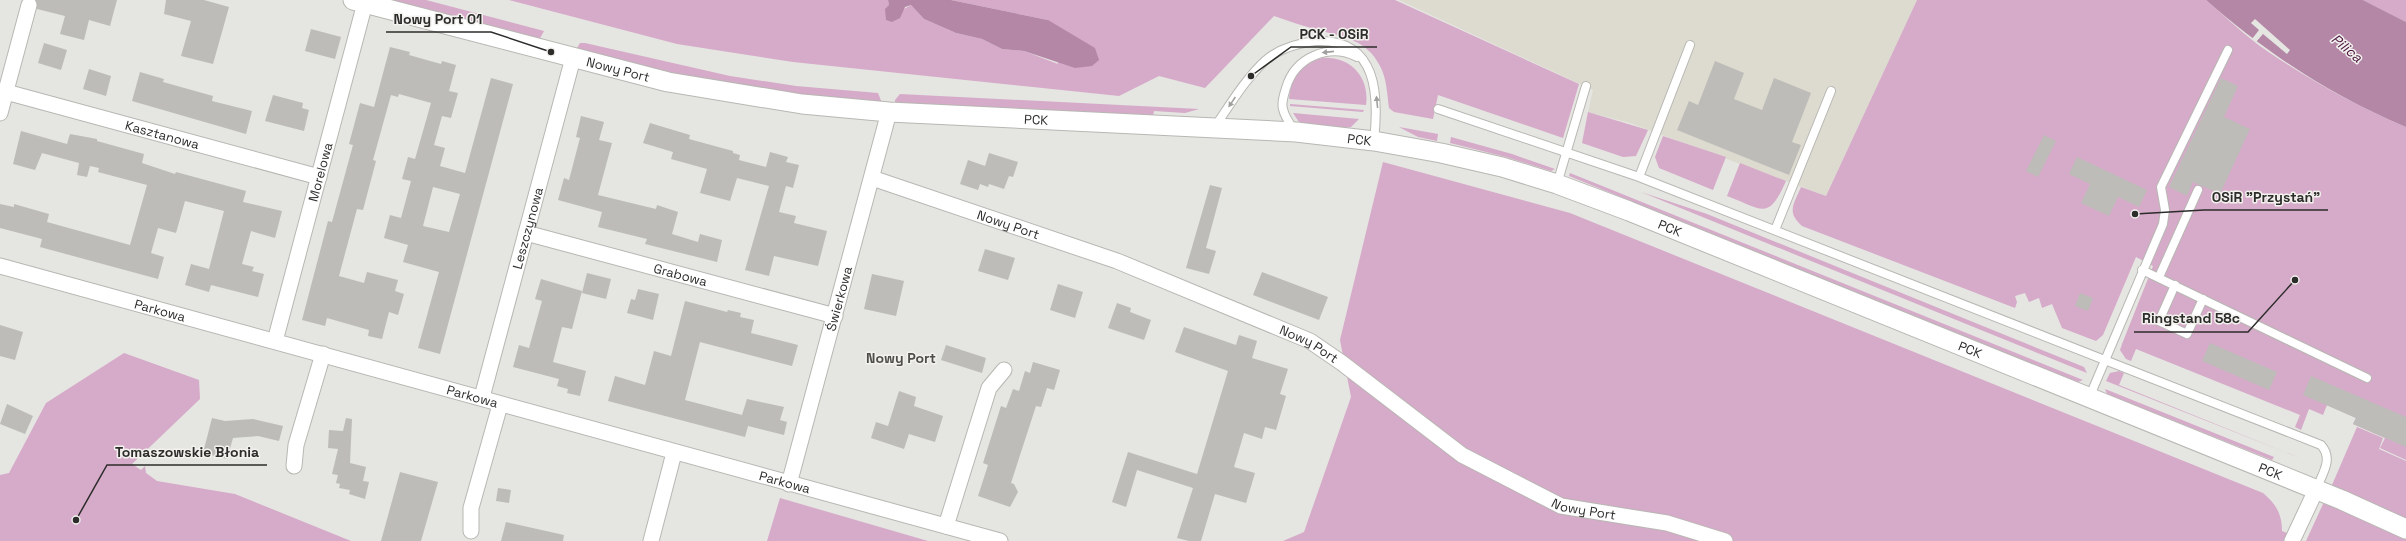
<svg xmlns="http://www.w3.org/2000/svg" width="2406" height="541" font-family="'Space Grotesk',sans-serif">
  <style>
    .built { fill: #dddbcf }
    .green { fill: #d6aac9 }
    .water { fill: #b487a7 }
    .pier { fill: #e5e5e1 }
    .building { fill: #bdbcb8; fill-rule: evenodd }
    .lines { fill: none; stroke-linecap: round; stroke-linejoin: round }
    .service-casing { stroke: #b8b7b3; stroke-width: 10 }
    .minor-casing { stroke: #b8b7b3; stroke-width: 17 }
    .tertiary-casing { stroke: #b8b7b3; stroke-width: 21 }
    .service { stroke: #fff; stroke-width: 8 }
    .minor { stroke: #fff; stroke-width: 15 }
    .tertiary { stroke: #fff; stroke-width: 19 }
    .oneway { fill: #a0a09f }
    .labels { text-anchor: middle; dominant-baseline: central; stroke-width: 3; stroke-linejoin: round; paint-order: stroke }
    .street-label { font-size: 13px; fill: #2c2c2a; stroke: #f3f2ee }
    .water-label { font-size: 14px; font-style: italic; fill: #4e1843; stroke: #f3f2ee }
    .neighbourhood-label { font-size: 14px; font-weight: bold; fill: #4e4e4a; stroke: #f3f2ee }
    .leader { fill: none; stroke: #2c2c2a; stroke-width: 1.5 }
    .callout-dot { fill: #2c2c2a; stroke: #f3f2ee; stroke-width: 1.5 }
    .callout-label { font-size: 14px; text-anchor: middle; font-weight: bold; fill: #2c2c2a; stroke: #f3f2ee; stroke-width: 3; stroke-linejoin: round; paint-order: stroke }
  </style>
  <rect width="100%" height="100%" fill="#e5e5e1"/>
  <path class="built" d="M1399 0H1917L1826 196 1630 123 1588 112 1593 90Z"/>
  <path class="green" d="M391 0H426L544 31 539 40Z
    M509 0H888L889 5 902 10 911 5 924 19 956 33 982 39 1002 49 1024 51 1058 64 1048 20 951 0H1395L1579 84 1563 138 1438 95 1433 119 1394 112 1389 108C1387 94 1387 79 1380 66 1367 40 1344 37 1318 30 1303 26 1289 21 1274 16L1205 88 1159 76 1119 96 793 62 677 44Z
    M1917 0H2206C2226 17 2245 36 2267 51 2310 80 2358 107 2406 127V460L2380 448 2385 438 2353 424 2356 418 2327 405 2323 415 2309 409 2301 430 2295 427 2300 415 2136 349 2131 361 2126 359 2120 350 2122 344 2153 266 2136 257 2103 335 2096 341 2062 328 2052 304 2042 308 2039 298 2029 302 2025 293 2015 296 2017 302 2015 308 1802 226C1786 212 1794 204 1801 187L1826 196Z
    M2363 0H2406V22Z
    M580 43H585L730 76 796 86 878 93 882 103 795 95 664 73 576 50Z
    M1322 58C1350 56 1370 77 1366 105L1289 99C1291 77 1301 65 1322 58Z
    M900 94 1199 109 1185 113 1154 111 1153 117 895 104V100Z
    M1290 104 1364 110 1363 112 1290 106Z
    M1588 112 1648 130 1636 156 1623 157 1582 143Z
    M1293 113 1359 119 1351 127 1344 128 1304 124 1299 122Z
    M1399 127 1438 134 1437 141 1418 137Z
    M1663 136 1726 157 1713 190 1659 168 1655 157Z
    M1451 137 1512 154 1555 169 1551 171 1506 157 1450 143Z
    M1383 162 1570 213 2263 493C2276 504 2282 514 2282 531L2287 533 2284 541H1283L1304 532 1351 397 1340 340Z
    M1740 163 1786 181C1768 221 1764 210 1727 196Z
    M1570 173 2083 380 2078 382 1569 176Z
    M1641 192 1707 214 2084 367 2087 373Z
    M124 353 199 380 200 399 132 464 141 470 145 466 146 473 157 481 235 494 351 541H0V475L9 473 46 403Z
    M2119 371 2124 373 2119 385 2300 458 2106 381 2110 373Z
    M2105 389 2274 457 2272 460 2107 394Z
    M2357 427 2383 438 2379 449 2406 461V520L2335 489 2332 485Z
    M780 498 928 541H767Z
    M2323 504H2328L2406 538V541H2306Z"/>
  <path class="water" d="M888 0H951L1048 20 1095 48 1099 60 1092 66 1075 68 1024 51 1002 49 982 39 956 33 924 19 911 5 905 7 900 18 892 22 886 20 885 9 889 5Z
    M2206 0H2363L2406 22V127C2330 95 2268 54 2206 0Z"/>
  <path class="pier" d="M2255 19 2290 50 2287 54 2263 34 2256 42 2252 39 2259 30 2251 23Z"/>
  <path class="building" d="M36 0H117L110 26 89 20 84 40 60 34 65 16 37 9Z
    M166 0H204L229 7 213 64 181 56 191 21 164 14Z
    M311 29 341 37 335 59 305 51Z
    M44 43 67 50 61 70 38 63Z
    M390 47 410 52 409 55 441 64 442 61 456 65 449 91 458 93 451 118 442 116 434 145 445 148 440 166 465 173 491 78 513 84 440 354 418 348 439 272 403 262 408 245 384 238 390 215 401 218 411 181 402 179 408 157 415 159 431 103 399 94 398 97 391 95 373 160 376 161 363 210 357 209 339 276 364 283 367 272 398 280 395 291 404 294 398 315 389 312 382 339 368 336 369 330 327 318 325 326 302 320 328 221 332 222 353 145 349 144 360 103 374 107ZM433 187 460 194 449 232 423 226Z
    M1715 61 1744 73 1734 99 1762 110 1774 78 1811 93 1792 142 1801 145 1789 175 1677 130 1689 101 1698 105Z
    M89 69 111 76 106 96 83 89Z
    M140 72 164 79 163 82 213 96 212 101 252 111 246 134 132 101Z
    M2221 78 2238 86 2224 117 2250 129 2220 194 2193 182 2187 196 2169 187Z
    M273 95 303 103 302 108 309 110 304 131 265 121Z
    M581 116 604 122 599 140 612 143 598 195 656 209 657 205 678 212 672 234 698 242 700 234 722 240 717 262 645 244 647 239 598 227 602 212 558 200 564 178 569 180 580 138 576 137Z
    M650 123 690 135 689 139 733 151V153L740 155 739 160 766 167 770 152 788 157 786 162 799 165 793 188 786 186 779 212 796 216 794 223 827 231 818 266 774 256 769 276 745 270 769 186 737 178 730 201 700 193 707 169 671 159 673 152 643 143Z
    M21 131 67 144 70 134 97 139V141L144 154 142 163 175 174 176 172 246 191 243 202 282 211 275 238 251 231 242 264 254 267 252 271 264 274 258 297 211 285 209 292 185 285 191 264 209 269 224 211 185 201 176 233 158 228 151 253 164 257 158 279 40 247 42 239 0 228V204L14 207V204L49 214 47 222 130 245 147 185 98 172 99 168 90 166 87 177 77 175 79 163 42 153 35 170 13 164Z
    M2044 135 2056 141 2038 177 2026 171Z
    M989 153 1018 162 1013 177 1009 176 1004 189 989 184 988 187 980 184 978 190 960 184 968 160 985 166Z
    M2077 157 2147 190 2139 207 2118 197 2109 216 2081 203 2090 184 2069 174Z
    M1210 185 1222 188 1206 248 1216 251 1209 274 1186 268Z
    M985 249 1015 258 1008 280 978 271Z
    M1262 272 1328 297 1319 320 1253 295Z
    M587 273 611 279 606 299 582 293Z
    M872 274 904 281 896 316 864 309Z
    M541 279 582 291 572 329 562 327 553 362 586 371 580 396 567 393 568 389 557 386 559 379 513 367 519 345 529 348 542 301 535 299Z
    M1058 284 1083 292 1075 318 1050 310Z
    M638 289 659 294 653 320 627 313 631 299 635 300Z
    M2080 293 2093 298 2088 311 2075 306Z
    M685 301 727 312 728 310 741 313 740 317 754 320 751 333 798 345 792 366 700 342 685 400 742 415 747 399 784 407 780 420 787 422 784 435 748 426 745 437 608 401 615 376 645 385 654 351 671 356Z
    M1117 303 1131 308 1130 312 1151 320 1144 340 1108 328Z
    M0 325 23 332 15 360 0 356Z
    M1184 327 1236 345 1239 335 1257 341 1252 358 1288 369 1280 394 1286 396 1276 430 1265 427 1262 439 1244 433 1234 467 1255 473 1246 503 1215 494 1201 541H1189L1177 538 1193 488 1137 470 1126 507 1112 502 1128 452 1197 474 1228 371 1175 352Z
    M2210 343 2277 372 2269 390 2202 361Z
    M946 345 986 358 982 373 941 360Z
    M1033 362 1060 370 1054 390 1047 388 1041 407 1036 406 1011 483 1014 484 1018 492 1010 507 978 496 988 465 983 463 1001 406 1006 408 1013 389 1019 391 1025 371 1030 373Z
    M2311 376 2406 417V447L2353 424 2356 418 2303 395Z
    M899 391 916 397 914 406 943 416 935 442 909 434 904 449 871 438 876 422 888 426Z
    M7 404 33 416 25 434 0 424Z
    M212 418 225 421 253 419 283 426 279 441 258 436 233 438 227 459 203 453Z
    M346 418 352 419 350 463 366 467 363 481 369 482 365 499 349 494 350 490 339 488 340 484 336 483 338 475 332 474 338 449 328 448 329 430 343 431Z
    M400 472 438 482 421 541H381Z
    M498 488 511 490 509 503 496 501Z
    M506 522 564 535 563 541H501Z"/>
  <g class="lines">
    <g class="service-casing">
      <path id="service" d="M1438 109 1639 177 2321 445C2334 459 2322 474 2316 490
        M1214 128C1230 105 1245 79 1266 60 1279 49 1299 43 1316 41 1378 38 1379 96 1374 141
        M1295 131C1290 124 1285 118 1283 109 1281 102 1284 95 1286 88 1295 57 1329 43 1357 57
        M1639 177 1690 45
        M1557 184 1586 86
        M1775 230 1831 91
        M2142 270 2367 378
        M2159 277 2198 190
        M2175 285 2159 321 2187 334 2203 299
        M2089 398 2163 224 2165 210 2161 187 2228 50"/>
    </g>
    <g class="minor-casing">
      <g id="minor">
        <path id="s1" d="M6 92 319 177"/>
        <path d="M0 113 29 5"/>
        <path id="s2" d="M872 178 1117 261 1310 341 1342 363 1462 455 1561 506 1667 523 1725 541"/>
        <path id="s3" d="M526 233 835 316"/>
        <path id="s4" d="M0 266 1000 541"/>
        <path id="s5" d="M275 341 365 3"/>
        <path id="s6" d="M482 397 573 58"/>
        <path d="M294 466 296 445 323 354"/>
        <path id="s7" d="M789 484 889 112"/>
        <path d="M946 526 989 388 1004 370"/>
        <path d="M471 531V508L500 405"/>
        <path d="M651 541 674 453"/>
        <path d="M2292 541 2316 490"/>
      </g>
    </g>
    <g class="tertiary-casing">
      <g id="tertiary">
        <path id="s8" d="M353 0 668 82 802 104 889 112 1296 132 1374 141 1441 153 1502 167 1557 184 1629 211 2342 500 2406 529"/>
      </g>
    </g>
    <use href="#service" class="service"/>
    <use href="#minor" class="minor"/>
    <use href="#tertiary" class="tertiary"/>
  </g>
  <defs><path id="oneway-solid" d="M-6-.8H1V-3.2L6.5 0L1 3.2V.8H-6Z"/></defs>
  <g class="oneway">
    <use href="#oneway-solid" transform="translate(1328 52) rotate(174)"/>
    <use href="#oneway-solid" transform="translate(1232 102) rotate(124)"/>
    <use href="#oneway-solid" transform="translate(1377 102) rotate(-96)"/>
  </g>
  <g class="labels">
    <g class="street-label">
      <text stroke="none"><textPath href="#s8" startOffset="274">Nowy Port</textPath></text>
      <text stroke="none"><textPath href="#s8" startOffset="696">PCK</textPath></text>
      <text stroke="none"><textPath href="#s1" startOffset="162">Kasztanowa</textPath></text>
      <text stroke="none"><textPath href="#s8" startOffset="1020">PCK</textPath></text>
      <text stroke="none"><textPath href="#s5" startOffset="175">Morelowa</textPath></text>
      <text stroke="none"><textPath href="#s2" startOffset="144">Nowy Port</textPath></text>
      <text stroke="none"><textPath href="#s8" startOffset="1344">PCK</textPath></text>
      <text stroke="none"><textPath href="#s6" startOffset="175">Leszczynowa</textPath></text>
      <text stroke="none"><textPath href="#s3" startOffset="160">Grabowa</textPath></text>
      <text stroke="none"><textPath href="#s7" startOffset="192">Świerkowa</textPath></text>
      <text stroke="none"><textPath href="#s4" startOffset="166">Parkowa</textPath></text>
      <text stroke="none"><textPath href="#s2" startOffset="468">Nowy Port</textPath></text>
      <text stroke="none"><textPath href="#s8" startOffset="1668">PCK</textPath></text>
      <text stroke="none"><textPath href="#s4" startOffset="490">Parkowa</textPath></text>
      <text stroke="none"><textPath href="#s8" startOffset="1992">PCK</textPath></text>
      <text stroke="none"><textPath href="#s4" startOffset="814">Parkowa</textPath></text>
      <text stroke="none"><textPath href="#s2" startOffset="792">Nowy Port</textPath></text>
    </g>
    <g class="water-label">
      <text transform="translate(2347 48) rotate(40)">Pilica</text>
    </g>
    <g class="neighbourhood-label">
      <text x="901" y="358">Nowy Port</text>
    </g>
  </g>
  <path class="leader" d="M551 52L491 32H386M1251 76L1291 47H1377M2135 214L2204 210H2328M2295 280L2248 332H2134M76 520L107 465H267"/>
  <g class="callout-dot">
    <circle cx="551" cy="52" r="4"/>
    <circle cx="1251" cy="76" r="4"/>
    <circle cx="2135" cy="214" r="4"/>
    <circle cx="2295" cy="280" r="4"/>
    <circle cx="76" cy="520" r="4"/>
  </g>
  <g class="callout-label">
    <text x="438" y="24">Nowy Port 01</text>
    <text x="1334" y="39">PCK - OSiR</text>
    <text x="2266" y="202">OSiR "Przystań"</text>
    <text x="2191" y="323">Ringstand 58c</text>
    <text x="187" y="457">Tomaszowskie Błonia</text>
  </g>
</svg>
